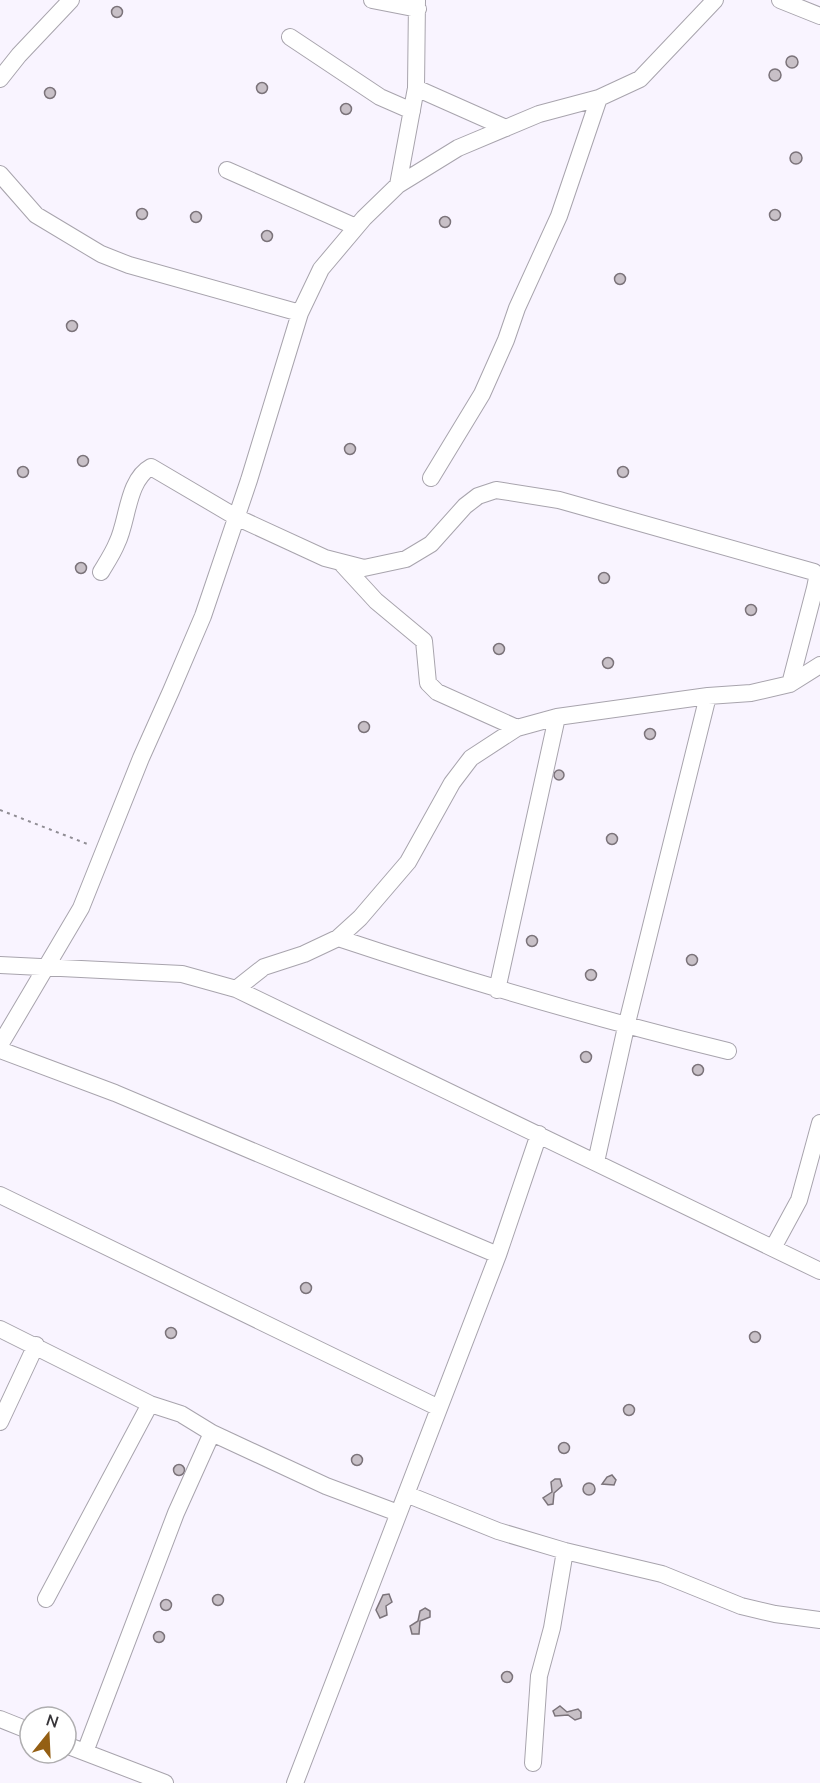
<svg xmlns="http://www.w3.org/2000/svg" width="820" height="1783" font-family="'Nunito Sans',sans-serif">
  <style>
    .building { fill: #c8c0c7; stroke: #7b737a; stroke-width: 1.5 }
    .lines { fill: none; stroke-linecap: round; stroke-linejoin: round }
    .minor-casing { stroke: #a8a4ad; stroke-width: 18 }
    .path { stroke: #908d94; stroke-width: 2; stroke-dasharray: 3 4.5; stroke-linecap: butt }
    .minor { stroke: #fff; stroke-width: 16 }
  </style>
  <rect width="100%" height="100%" fill="#f9f4ff"/>
  <path class="building" d="M111.5 12a5.5 5.5 0 1 1 11 0a5.5 5.5 0 1 1-11 0Z
    M786 62a6 6 0 1 1 12 0a6 6 0 1 1-12 0Z
    M769 75a6 6 0 1 1 12 0a6 6 0 1 1-12 0Z
    M256.5 88a5.5 5.5 0 1 1 11 0a5.5 5.5 0 1 1-11 0Z
    M44.5 93a5.5 5.5 0 1 1 11 0a5.5 5.5 0 1 1-11 0Z
    M340.5 109a5.5 5.5 0 1 1 11 0a5.5 5.5 0 1 1-11 0Z
    M790 158a6 6 0 1 1 12 0a6 6 0 1 1-12 0Z
    M136.5 214a5.5 5.5 0 1 1 11 0a5.5 5.5 0 1 1-11 0Z
    M769.5 215a5.5 5.5 0 1 1 11 0a5.5 5.5 0 1 1-11 0Z
    M190.5 217a5.5 5.5 0 1 1 11 0a5.5 5.5 0 1 1-11 0Z
    M439.5 222a5.5 5.5 0 1 1 11 0a5.5 5.5 0 1 1-11 0Z
    M261.5 236a5.5 5.5 0 1 1 11 0a5.5 5.5 0 1 1-11 0Z
    M614.5 279a5.5 5.5 0 1 1 11 0a5.5 5.5 0 1 1-11 0Z
    M66.5 326a5.5 5.5 0 1 1 11 0a5.5 5.5 0 1 1-11 0Z
    M344.5 449a5.5 5.5 0 1 1 11 0a5.5 5.5 0 1 1-11 0Z
    M77.5 461a5.5 5.5 0 1 1 11 0a5.5 5.5 0 1 1-11 0Z
    M17.5 472a5.5 5.5 0 1 1 11 0a5.5 5.5 0 1 1-11 0Z
    M617.5 472a5.5 5.5 0 1 1 11 0a5.5 5.5 0 1 1-11 0Z
    M75.5 568a5.5 5.5 0 1 1 11 0a5.5 5.5 0 1 1-11 0Z
    M598.5 578a5.5 5.5 0 1 1 11 0a5.5 5.5 0 1 1-11 0Z
    M745.5 610a5.5 5.5 0 1 1 11 0a5.5 5.5 0 1 1-11 0Z
    M493.5 649a5.5 5.5 0 1 1 11 0a5.5 5.5 0 1 1-11 0Z
    M602.5 663a5.5 5.5 0 1 1 11 0a5.5 5.5 0 1 1-11 0Z
    M358.5 727a5.5 5.5 0 1 1 11 0a5.5 5.5 0 1 1-11 0Z
    M644.5 734a5.5 5.5 0 1 1 11 0a5.5 5.5 0 1 1-11 0Z
    M554 775a5 5 0 1 1 10 0a5 5 0 1 1-10 0Z
    M606.5 839a5.5 5.5 0 1 1 11 0a5.5 5.5 0 1 1-11 0Z
    M526.5 941a5.5 5.5 0 1 1 11 0a5.5 5.5 0 1 1-11 0Z
    M686.5 960a5.5 5.5 0 1 1 11 0a5.5 5.5 0 1 1-11 0Z
    M585.5 975a5.5 5.5 0 1 1 11 0a5.5 5.5 0 1 1-11 0Z
    M580.5 1057a5.5 5.5 0 1 1 11 0a5.5 5.5 0 1 1-11 0Z
    M692.5 1070a5.5 5.5 0 1 1 11 0a5.5 5.5 0 1 1-11 0Z
    M300.5 1288a5.5 5.5 0 1 1 11 0a5.5 5.5 0 1 1-11 0Z
    M165.5 1333a5.5 5.5 0 1 1 11 0a5.5 5.5 0 1 1-11 0Z
    M749.5 1337a5.5 5.5 0 1 1 11 0a5.5 5.5 0 1 1-11 0Z
    M623.5 1410a5.5 5.5 0 1 1 11 0a5.5 5.5 0 1 1-11 0Z
    M558.5 1448a5.5 5.5 0 1 1 11 0a5.5 5.5 0 1 1-11 0Z
    M351.5 1460a5.5 5.5 0 1 1 11 0a5.5 5.5 0 1 1-11 0Z
    M173.5 1470a5.5 5.5 0 1 1 11 0a5.5 5.5 0 1 1-11 0Z
    M612 1475 616 1480 614 1485 602 1484 607 1477Z
    M555 1479H560L562 1486 554 1493 553 1504 548 1505 543 1498 552 1492 551 1482Z
    M583 1489a6 6 0 1 1 12 0a6 6 0 1 1-12 0Z
    M389 1594 392 1602 386 1606 387 1615 380 1618 376 1610 383 1595Z
    M212.5 1600a5.5 5.5 0 1 1 11 0a5.5 5.5 0 1 1-11 0Z
    M160.5 1605a5.5 5.5 0 1 1 11 0a5.5 5.5 0 1 1-11 0Z
    M425 1608 430 1611V1617L420 1621 419 1634H412L410 1626 418 1621 420 1611Z
    M153.5 1637a5.5 5.5 0 1 1 11 0a5.5 5.5 0 1 1-11 0Z
    M501.5 1677a5.5 5.5 0 1 1 11 0a5.5 5.5 0 1 1-11 0Z
    M560 1706 567 1712 578 1709 581 1712V1718L575 1720 568 1715 555 1716 553 1711Z"/>
  <g class="lines">
    <g class="minor-casing">
      <path id="minor" d="M372 0 418 9
        M780 0 820 16
        M290 37 380 97 412 111
        M0 79 19 55 71 0
        M416 88 506 128
        M227 170 356 227
        M0 174 36 215 101 254 129 265 300 313
        M398 185 416 88 417 0
        M431 478 482 394 506 340 517 308 559 216 599 98
        M342 564 376 601 424 641 428 683 437 692 517 728
        M101 572C107 562 113 553 117 543 128 521 127 480 151 467L236 517 325 558 364 568 406 559 431 544 465 506 478 496 496 490 559 500 814 572 817 578 815 588 790 684
        M338 938C467 981 596 1019 728 1051
        M0 965 182 974 236 989 820 1271
        M236 989 264 967 304 954 338 938 360 918 408 862 452 783 471 758 517 728 557 717 708 696 751 693 790 684 820 665
        M497 990 557 717
        M0 1045 81 908 141 758 171 691 203 616 249 480 300 313 321 269 364 218 398 185 458 148 539 114 599 98 640 79 715 0
        M0 1050 115 1093 498 1255
        M596 1162 626 1027 708 696
        M0 1195 439 1408
        M773 1248 799 1200 820 1123
        M0 1329 150 1404 181 1414 212 1433 326 1486 398 1513
        M0 1422 36 1345
        M406 1494 498 1531 565 1551 662 1574 741 1606 775 1614 820 1620
        M46 1599 150 1404
        M0 1719 30 1731
        M66 1745 165 1783
        M85 1752 176 1513 212 1433
        M533 1763 539 1676 552 1628 565 1551
        M295 1783 498 1255 539 1134"/>
    </g>
    <path class="path" d="M0 810 90 845"/>
    <use href="#minor" class="minor"/>
  </g>
  <g transform="translate(48 1735) rotate(18)"><circle r="28" fill="#ffffff" stroke="#afaeb0" stroke-width="1.5"/>
  <path d="M0-4.5L10 22L0 15L-10 22Z" fill="#945f14"/>
  <text y="-9" font-size="16" font-weight="bold" text-anchor="middle" fill="#373539">N</text>
  </g>
</svg>
